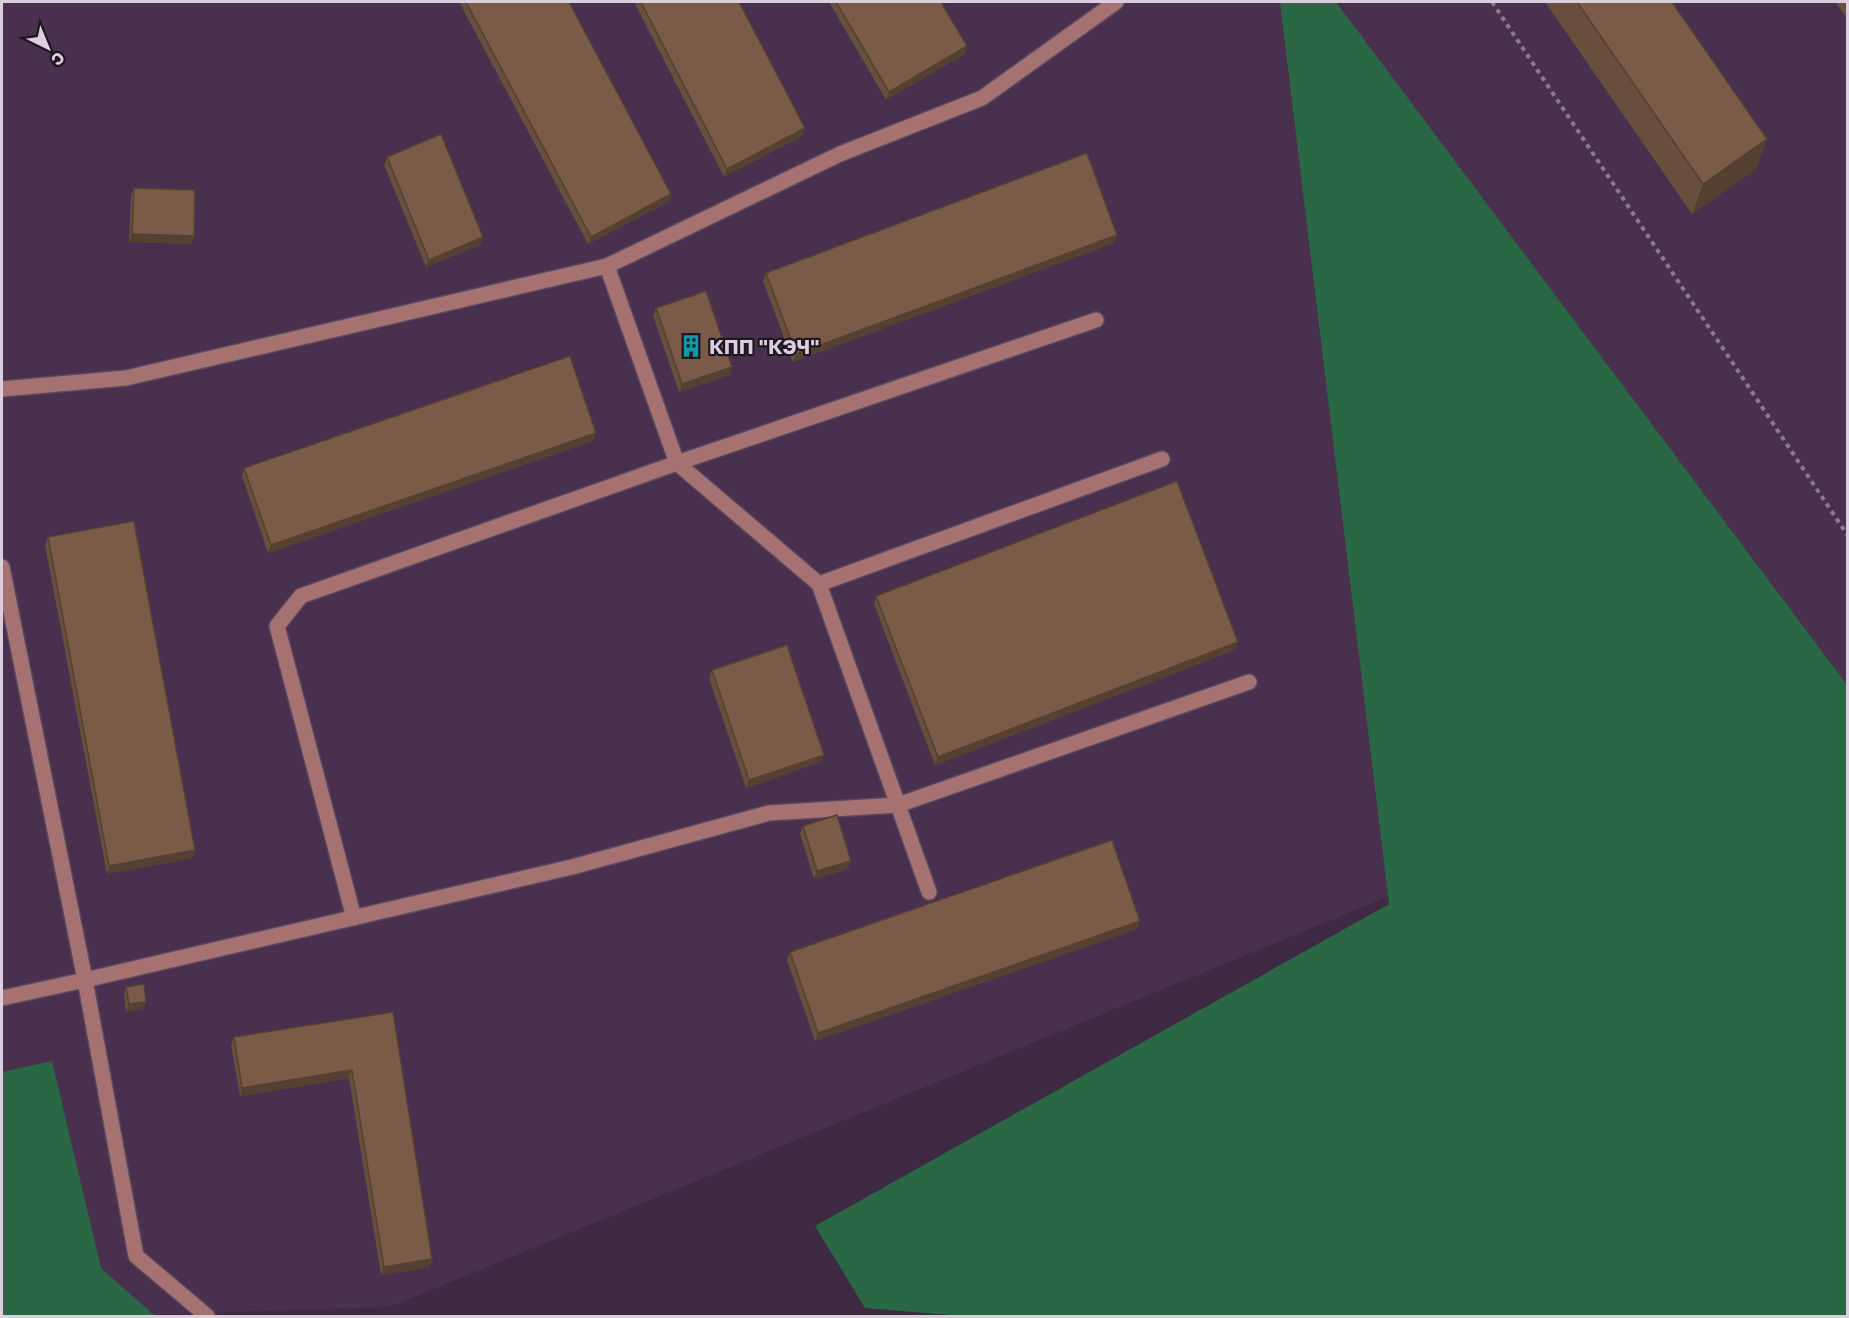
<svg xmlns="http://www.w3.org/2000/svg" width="1849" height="1318" font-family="'Golos Text',sans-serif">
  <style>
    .built { fill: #48304e }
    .forest { fill: #2a6744 }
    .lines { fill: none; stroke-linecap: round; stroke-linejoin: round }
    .minor-casing { stroke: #5a485e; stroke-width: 18 }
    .path { stroke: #8b7a8e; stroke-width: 4; stroke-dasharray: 4.5 4.5; stroke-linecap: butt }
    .minor { stroke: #a67271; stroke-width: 15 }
    .wall { fill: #684e3d }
    .shaded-wall { fill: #554032 }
    .building { fill: #795b47; stroke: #554032; stroke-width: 1.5 }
    .labels { text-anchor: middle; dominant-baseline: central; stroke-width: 4.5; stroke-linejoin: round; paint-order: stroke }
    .poi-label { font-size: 20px; font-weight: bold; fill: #dbcede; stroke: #1f1621; text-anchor: start }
  </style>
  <rect width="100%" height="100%" fill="#3e2a42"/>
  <path class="built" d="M2 2H1847V708L390 1307 113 1316H2Z"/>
  <path class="forest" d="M1280 2H1336L1847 685V1316H963L865 1308 815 1226 1389 904Z
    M52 1061 101 1268 155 1316H2V1072Z"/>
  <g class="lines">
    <g class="minor-casing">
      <path id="minor" d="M607 266 677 463 819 584 898 805 1249 682
        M2 389 126 378 607 266 840 154 982 98 1116 2
        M2 567 85 980 136 1256 207 1316
        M819 584 1162 459
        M354 918 277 626 301 596 677 463 1096 320
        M2 998 85 980 572 867 769 813 898 805 929 892"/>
    </g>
    <path class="path" d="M1492 2 1848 536"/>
    <use href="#minor" class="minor"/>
  </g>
  <path class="wall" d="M459 2H569L671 194 668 202 588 244Z
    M634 2H739L802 136 724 177Z
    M829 2H941L965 54 886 100Z
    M1545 2H1672L1767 139 1756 169 1692 214Z
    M1835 2H1848V19Z
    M387 157 483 237 480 245 426 267 384 165Z
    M134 188 194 236 191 244 129 242 131 196Z
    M1117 235 1114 243 793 362 763 281 766 273Z
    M656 308 732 367 730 375 679 392 653 316Z
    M593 441 268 553 242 476 244 468Z
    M48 537 193 858 107 874 45 545Z
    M876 596 1238 642 1235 650 935 765 874 604Z
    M712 670 824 755 821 762 746 788 709 678Z
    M803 826 848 869 814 879 800 834Z
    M1140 921 1137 929 815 1041 787 960 790 952Z
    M126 987 143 1009 126 1012 124 995Z
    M393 1012 432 1259 430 1267 381 1275 349 1078 240 1096 231 1045 234 1037Z"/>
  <path class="shaded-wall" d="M967 46 965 54 886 100 889 92Z
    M805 128 802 136 724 177 727 169Z
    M1767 139 1756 169 1692 214 1703 184Z
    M671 194 668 202 588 244 591 237Z
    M132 234 194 236 191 244 129 242Z
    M1117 235 1114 243 793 362 796 354Z
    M483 237 480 245 426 267 429 260Z
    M732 367 730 375 679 392 682 384Z
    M596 433 593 441 268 553 271 545Z
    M1238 642 1235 650 935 765 938 757Z
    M824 755 821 762 746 788 749 780Z
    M195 850 193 858 107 874 109 866Z
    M851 861 848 869 814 879 817 871Z
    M1140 921 1137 929 815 1041 818 1033Z
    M146 1002 143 1009 126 1012 129 1004Z
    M352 1070 349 1078 240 1096 242 1088Z
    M432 1259 430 1267 381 1275 384 1267Z"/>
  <path class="building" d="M466 2H569L671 194 591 237Z
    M641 2H739L805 128 727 169Z
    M836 2H941L967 46 889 92Z
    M1577 2H1672L1767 139 1703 184Z
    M441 134 483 237 429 260 387 157Z
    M1087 153 1117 235 796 354 766 273Z
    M134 188 195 190 194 236 132 234Z
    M706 291 732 367 682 384 656 308Z
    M570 356 596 433 271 545 244 468Z
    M1177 481 1238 642 938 757 876 596Z
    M134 521 195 850 109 866 48 537Z
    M787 645 824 755 749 780 712 670Z
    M837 815 851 861 817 871 803 826Z
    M1112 840 1140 921 818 1033 790 952Z
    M144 984 146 1002 129 1004 126 987Z
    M393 1012 432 1259 384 1267 352 1070 242 1088 234 1037Z"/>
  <defs>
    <g id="building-bare" transform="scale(1.8)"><path d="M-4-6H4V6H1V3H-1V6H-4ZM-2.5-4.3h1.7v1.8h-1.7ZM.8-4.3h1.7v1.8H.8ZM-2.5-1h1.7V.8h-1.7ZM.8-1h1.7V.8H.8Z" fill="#0f9aa8" stroke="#1f1621" stroke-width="2.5" paint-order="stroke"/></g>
  </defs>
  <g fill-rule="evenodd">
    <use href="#building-bare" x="691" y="346"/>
  </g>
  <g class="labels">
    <g class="poi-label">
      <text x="709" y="346">КПП "КЭЧ"</text>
    </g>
  </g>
  <rect width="1849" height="1318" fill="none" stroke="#dbcede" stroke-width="6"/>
  <g transform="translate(48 48) rotate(137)" stroke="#1f1621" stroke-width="4.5" paint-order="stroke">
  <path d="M0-4.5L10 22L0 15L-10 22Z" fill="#dbcede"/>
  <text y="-9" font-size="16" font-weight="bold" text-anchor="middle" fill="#dbcede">С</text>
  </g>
</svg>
